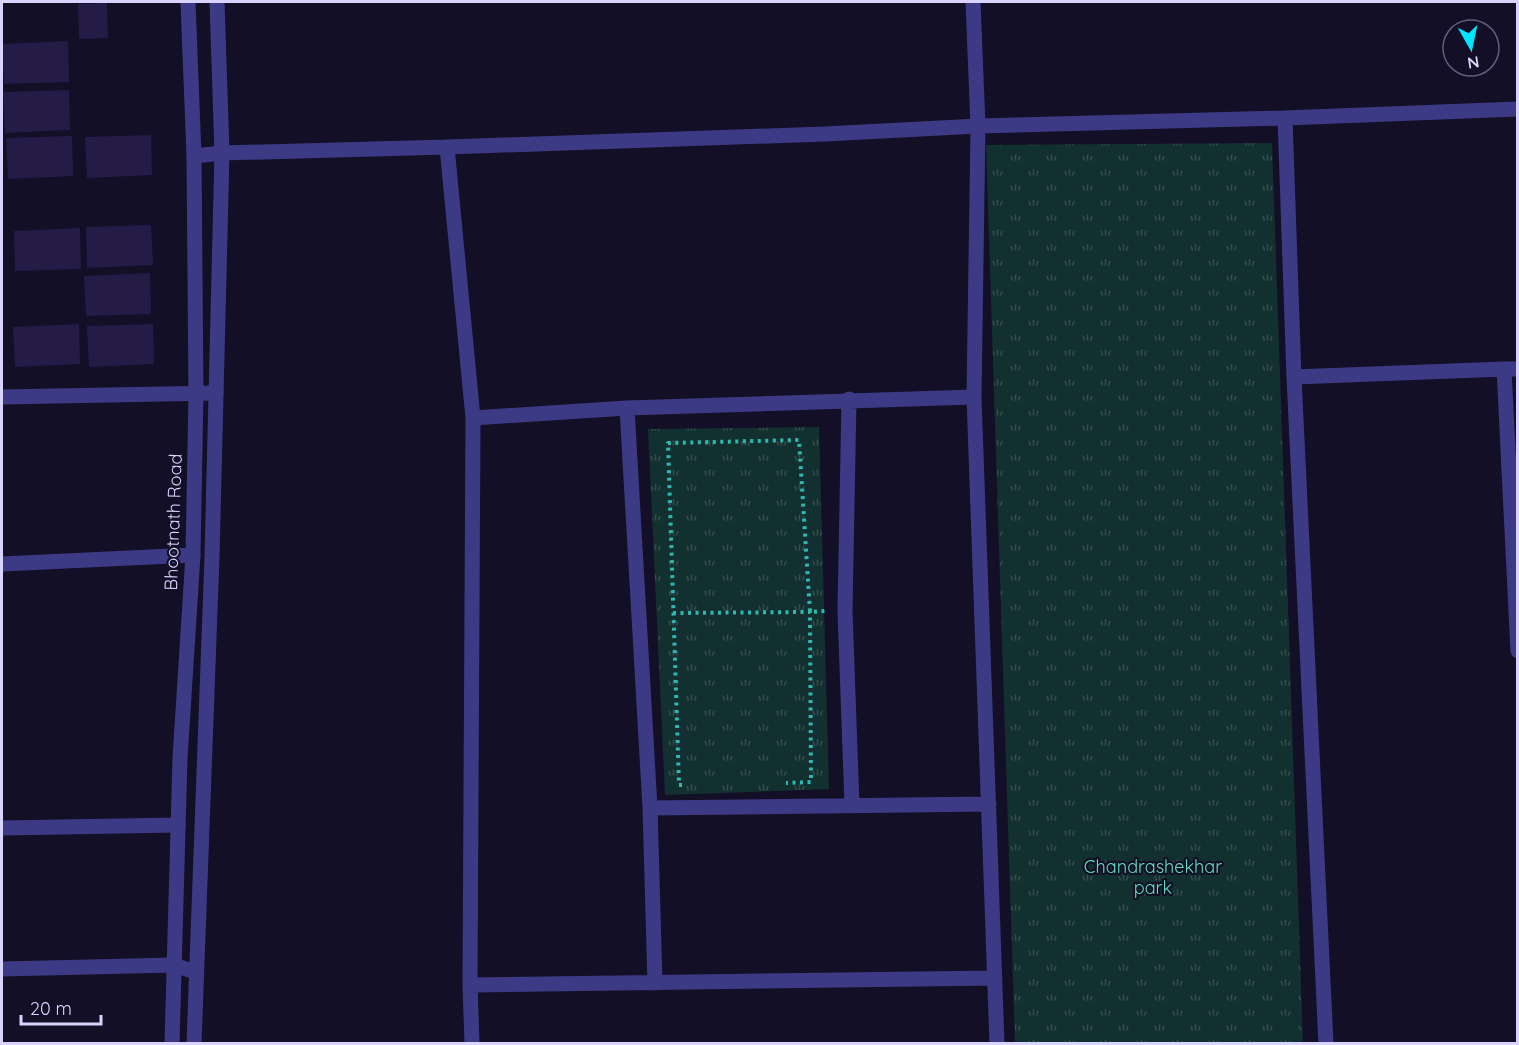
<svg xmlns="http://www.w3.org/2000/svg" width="1519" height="1045" font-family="Quicksand,sans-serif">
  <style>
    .park { fill: url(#park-tufts) }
    .building { fill: #241b47 }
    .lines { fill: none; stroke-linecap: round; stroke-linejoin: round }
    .path { stroke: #2fb8b0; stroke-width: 4; stroke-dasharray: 3 4.5; stroke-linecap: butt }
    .minor { stroke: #3d3a85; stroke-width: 15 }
    .tertiary { stroke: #3d3a85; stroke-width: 15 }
    .labels { text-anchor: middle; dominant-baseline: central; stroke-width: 4.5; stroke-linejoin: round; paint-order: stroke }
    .street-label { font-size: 18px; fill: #d9d4ff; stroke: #130f26 }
    .park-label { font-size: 18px; fill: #5fe0c0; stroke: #130f26 }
  </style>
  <defs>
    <pattern id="park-tufts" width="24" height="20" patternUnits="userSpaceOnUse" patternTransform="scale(1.5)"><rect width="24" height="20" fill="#12302f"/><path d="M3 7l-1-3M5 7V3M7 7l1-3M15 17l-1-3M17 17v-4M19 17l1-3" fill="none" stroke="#344d4e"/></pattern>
  </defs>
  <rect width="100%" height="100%" fill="#130f26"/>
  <path class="park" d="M1272 143 1303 1043H1015L986 145Z
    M819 427 829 789 665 795 648 429Z"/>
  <path class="building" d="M107 3 108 38 79 39 78 4Z
    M68 41 69 82 4 84 2 44Z
    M69 90 70 130 5 133 3 92Z
    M151 135 152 175 87 178 85 137Z
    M72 136 73 176 8 179 6 138Z
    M151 225 153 265 87 268 86 227Z
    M80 228 81 269 15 271 14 231Z
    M150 273 151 314 86 316 84 276Z
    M79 324 80 364 15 367 13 327Z
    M153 324 154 364 89 367 87 326Z"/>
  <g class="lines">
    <path class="path" d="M673 613 810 612 811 782 786 783
      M682 785H679L668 443 799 440 810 612 826 611"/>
    <path class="minor" d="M973 2 978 126 974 397 997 1044
      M1285 118 1294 377 1326 1044
      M447 147 473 418 470 985 472 1044
      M194 156 222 153 447 147 825 134 978 126 1285 118 1518 109
      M1518 369H1504L1518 651
      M1294 377 1504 369
      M2 397 216 393
      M974 397 627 408 650 808 989 804
      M849 399 845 611 852 805
      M473 418 627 408
      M2 564 193 555
      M650 808 655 983
      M2 828 178 825
      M2 969 174 965 195 972
      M470 985 995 978"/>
    <path class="tertiary" d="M172 1044 180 758 193 555 196 394 194 156 188 2
      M194 1044 212 557 222 153 217 2"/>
  </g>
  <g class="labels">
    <g class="street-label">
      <text transform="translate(173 522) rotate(-88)">Bhootnath Road</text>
    </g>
    <g class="park-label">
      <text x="1153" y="866">Chandrashekhar<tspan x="1153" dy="21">park</tspan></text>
    </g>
  </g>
  <rect width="1519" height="1045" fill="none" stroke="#d9d4ff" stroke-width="6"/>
  <g transform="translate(1471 48) rotate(171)"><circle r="28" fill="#130f26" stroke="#625e7d" stroke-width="1.5"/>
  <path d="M0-4.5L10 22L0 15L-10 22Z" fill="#00e5ff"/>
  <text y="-9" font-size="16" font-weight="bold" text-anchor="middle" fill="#d9d4ff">N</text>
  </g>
  <path d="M21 1015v9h80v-9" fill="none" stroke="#d9d4ff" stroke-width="3"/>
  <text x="30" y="1015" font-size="18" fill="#d9d4ff" stroke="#130f26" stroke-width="4.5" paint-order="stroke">20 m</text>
</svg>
